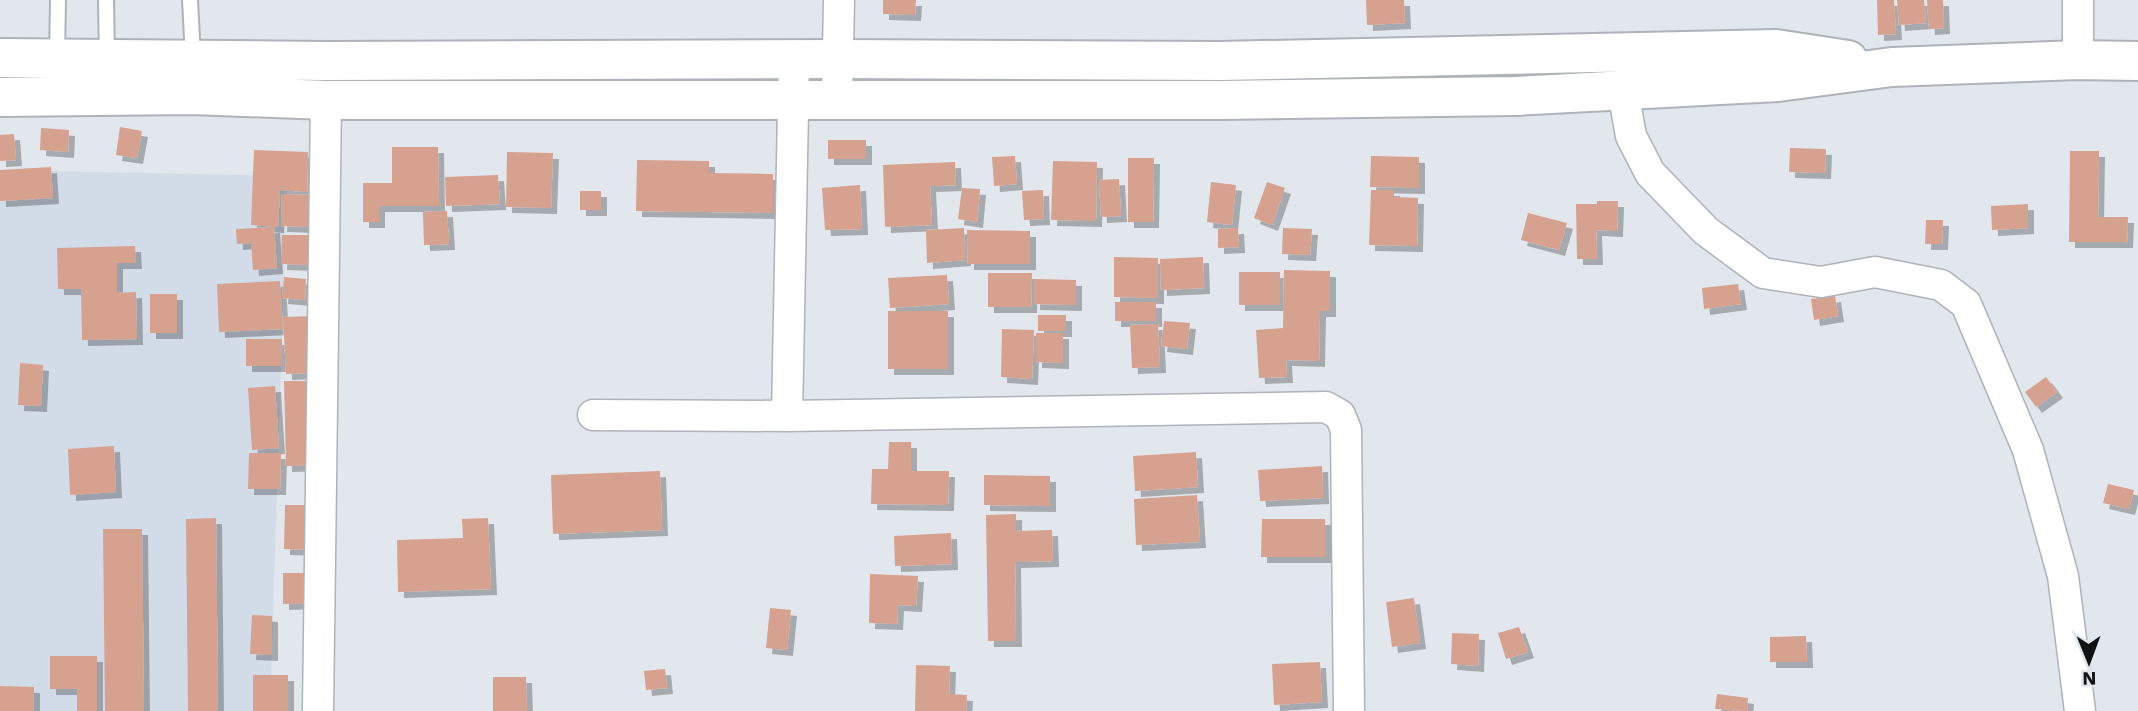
<svg xmlns="http://www.w3.org/2000/svg" width="2138" height="711" font-family="'Work Sans',sans-serif">
  <style>
    .built { fill: #d2dce8 }
    .building { fill: #d6a18e; filter: url(#shadow) }
    .lines { fill: none; stroke-linecap: round; stroke-linejoin: round }
    .service-casing { stroke: #aeb3b9; stroke-width: 18 }
    .minor-casing { stroke: #aeb3b9; stroke-width: 33 }
    .primary-casing { stroke: #aeb3b9; stroke-width: 42 }
    .service { stroke: #fff; stroke-width: 14 }
    .minor { stroke: #fff; stroke-width: 30 }
    .primary { stroke: #fff; stroke-width: 38 }
  </style>
  <defs>
    <filter id="shadow"><feDropShadow dx="6" dy="6" stdDeviation="0" flood-color="#0004"/></filter>
  </defs>
  <rect width="100%" height="100%" fill="#e2e7ed"/>
  <path class="built" d="M0 170 287 176 270 711H0Z"/>
  <path class="building" d="M883 0H916L915 15 883 14Z
    M1366 0H1404L1405 23 1367 25Z
    M1877 0H1894L1896 34 1878 35Z
    M1897 0H1924L1926 23 1899 25Z
    M1927 0H1943L1944 28 1929 29Z
    M120 127 142 131 137 158 116 155Z
    M41 128 69 130 68 152 40 150Z
    M14 134 16 160 0 161V135Z
    M828 140H866V159H828Z
    M392 147H438L439 206H379V222H363V183H392Z
    M1790 148 1826 149 1825 173 1789 172Z
    M254 150 308 152 307 192 280 190 278 227 251 225Z
    M2070 151H2099L2098 217H2128L2127 242H2069Z
    M507 152 553 153 551 208 506 207Z
    M1015 156 1017 184 994 186 992 157Z
    M1371 156 1419 157V188L1370 187Z
    M1128 158H1154L1153 222H1128Z
    M637 160 709 161V173L773 174V213L636 211Z
    M1053 161 1097 162 1096 221 1051 220Z
    M955 162 956 185 930 186 932 225 885 227 883 165Z
    M51 167 53 198 0 201V170Z
    M498 175 500 204 446 206 445 177Z
    M1119 179 1121 216 1101 217 1099 180Z
    M1211 182 1236 185 1232 225 1207 222Z
    M1267 182 1285 188 1272 225 1254 218Z
    M860 185 862 229 825 230 822 188Z
    M962 188 980 189 977 222 958 219Z
    M1043 190 1044 219 1024 220 1022 191Z
    M1371 190H1394V197L1418 198 1417 246 1369 245Z
    M580 191H601V210H580Z
    M282 194 310 195 309 227 281 226Z
    M1597 201H1618L1617 231 1596 230 1597 259H1577L1576 204H1597Z
    M2028 204V228L1992 230 1991 206Z
    M447 211 449 244 424 245 423 212Z
    M1528 213 1567 223 1559 250 1521 240Z
    M1926 220H1943L1942 244H1925Z
    M274 227 277 268 253 270 251 243 237 244 236 229Z
    M964 228 965 260 927 263 926 230Z
    M1238 228 1239 247 1218 248V229Z
    M1283 228 1312 229 1310 255 1282 254Z
    M967 230 1030 231V264H968Z
    M282 235H310L309 265 281 264Z
    M135 246 136 263H117V293L136 292 137 339 82 340 81 289H58L57 248Z
    M1114 257 1158 258V298L1114 297Z
    M1203 257 1204 288 1161 290 1160 259Z
    M1284 270 1330 271V311H1320L1319 361 1286 360 1287 377 1259 378 1256 330 1283 328Z
    M1239 272H1280V305H1239Z
    M988 273H1032L1031 307H988Z
    M947 275 949 304 890 308 888 278Z
    M284 277 306 279 305 300 282 298Z
    M1034 279 1076 280V305L1034 304Z
    M280 281 283 329 219 332 217 284Z
    M1738 284 1741 304 1704 309 1702 288Z
    M150 294H177V333H150Z
    M1835 296 1838 316 1814 320 1811 299Z
    M1115 302H1156V321H1115Z
    M888 311H948V369H888Z
    M1038 315H1066V331H1038Z
    M312 316 314 373 286 374 283 317Z
    M1164 321 1190 323 1187 349 1161 346Z
    M1158 324 1160 367 1132 368 1130 325Z
    M1002 329 1034 330 1032 379 1001 377Z
    M1036 333H1063V363L1036 362Z
    M246 339H282V366H246Z
    M20 363 43 365 41 406 18 405Z
    M2046 377 2057 392 2036 407 2025 392Z
    M284 381H316L319 465 286 466Z
    M275 386 279 448 252 450 248 388Z
    M889 442H911V471H949L948 505 871 504 872 469H888Z
    M114 446 116 492 70 495 68 449Z
    M1196 452 1198 487 1135 491 1133 456Z
    M249 453H281L280 489H248Z
    M1322 466 1323 498 1260 501 1258 470Z
    M660 471 662 530 553 534 551 475Z
    M984 475 1050 476V506L984 505Z
    M2108 484 2134 490 2129 509 2103 503Z
    M1197 495 1200 542 1136 545 1134 499Z
    M285 505H313V550L284 549Z
    M1016 514V531L1052 530 1053 561 1015 562 1016 641H988L986 515Z
    M216 518 218 711H188L186 519Z
    M488 518 491 589 398 592 397 540 463 538 462 519Z
    M1262 519H1325V557H1261Z
    M103 529H142L144 711H105Z
    M951 533 952 564 895 566 894 536Z
    M283 573H313L314 603 283 604Z
    M870 574 918 576 916 606 898 605 897 624 869 623Z
    M1414 598 1420 643 1392 647 1386 602Z
    M770 608 791 610 787 650 766 648Z
    M252 615 272 616V655L250 654Z
    M1519 627 1528 652 1506 659 1498 633Z
    M1452 633 1479 634 1478 666 1451 664Z
    M1806 636 1807 662H1770V637Z
    M50 656H97V711H77V689H50Z
    M1320 662 1322 702 1274 705 1272 664Z
    M916 665 950 666 949 694 967 695 966 711H915Z
    M665 669 667 688 646 690 644 671Z
    M253 675H288V711H253Z
    M493 677H526L527 711H493Z
    M0 686 34 687V711H0Z
    M1717 694 1748 698 1747 711 1715 709Z"/>
  <g class="lines">
    <g class="service-casing">
      <path id="service" d="M106 0 107 58
        M190 0 193 58
        M57 56 58 0"/>
    </g>
    <g class="minor-casing">
      <path id="minor" d="M2078 0V60
        M1623 91 1631 136 1650 173 1706 231 1763 273 1821 282 1875 272 1941 285 1966 304 2028 450 2063 576 2080 711
        M837 99 839 0
        M593 415 787 416 1326 407 1340 415 1346 430 1349 711
        M787 416 794 59
        M318 711 326 100"/>
    </g>
    <g class="primary-casing">
      <path id="primary" d="M0 58 328 61 838 59 1220 61 1776 49 1848 60
        M0 97 192 95 326 100H1222L1516 96 1778 82 1892 67 2078 60 2138 61"/>
    </g>
    <use href="#service" class="service"/>
    <use href="#minor" class="minor"/>
    <use href="#primary" class="primary"/>
  </g>
  <g transform="translate(2089 662) rotate(179)" stroke="#e2e7ed" stroke-width="5" paint-order="stroke">
  <path d="M0-5L12 26L0 18L-12 26Z" fill="#101214"/>
  <text y="-10" font-size="19" font-weight="bold" text-anchor="middle" fill="#101214">N</text>
  </g>
</svg>
